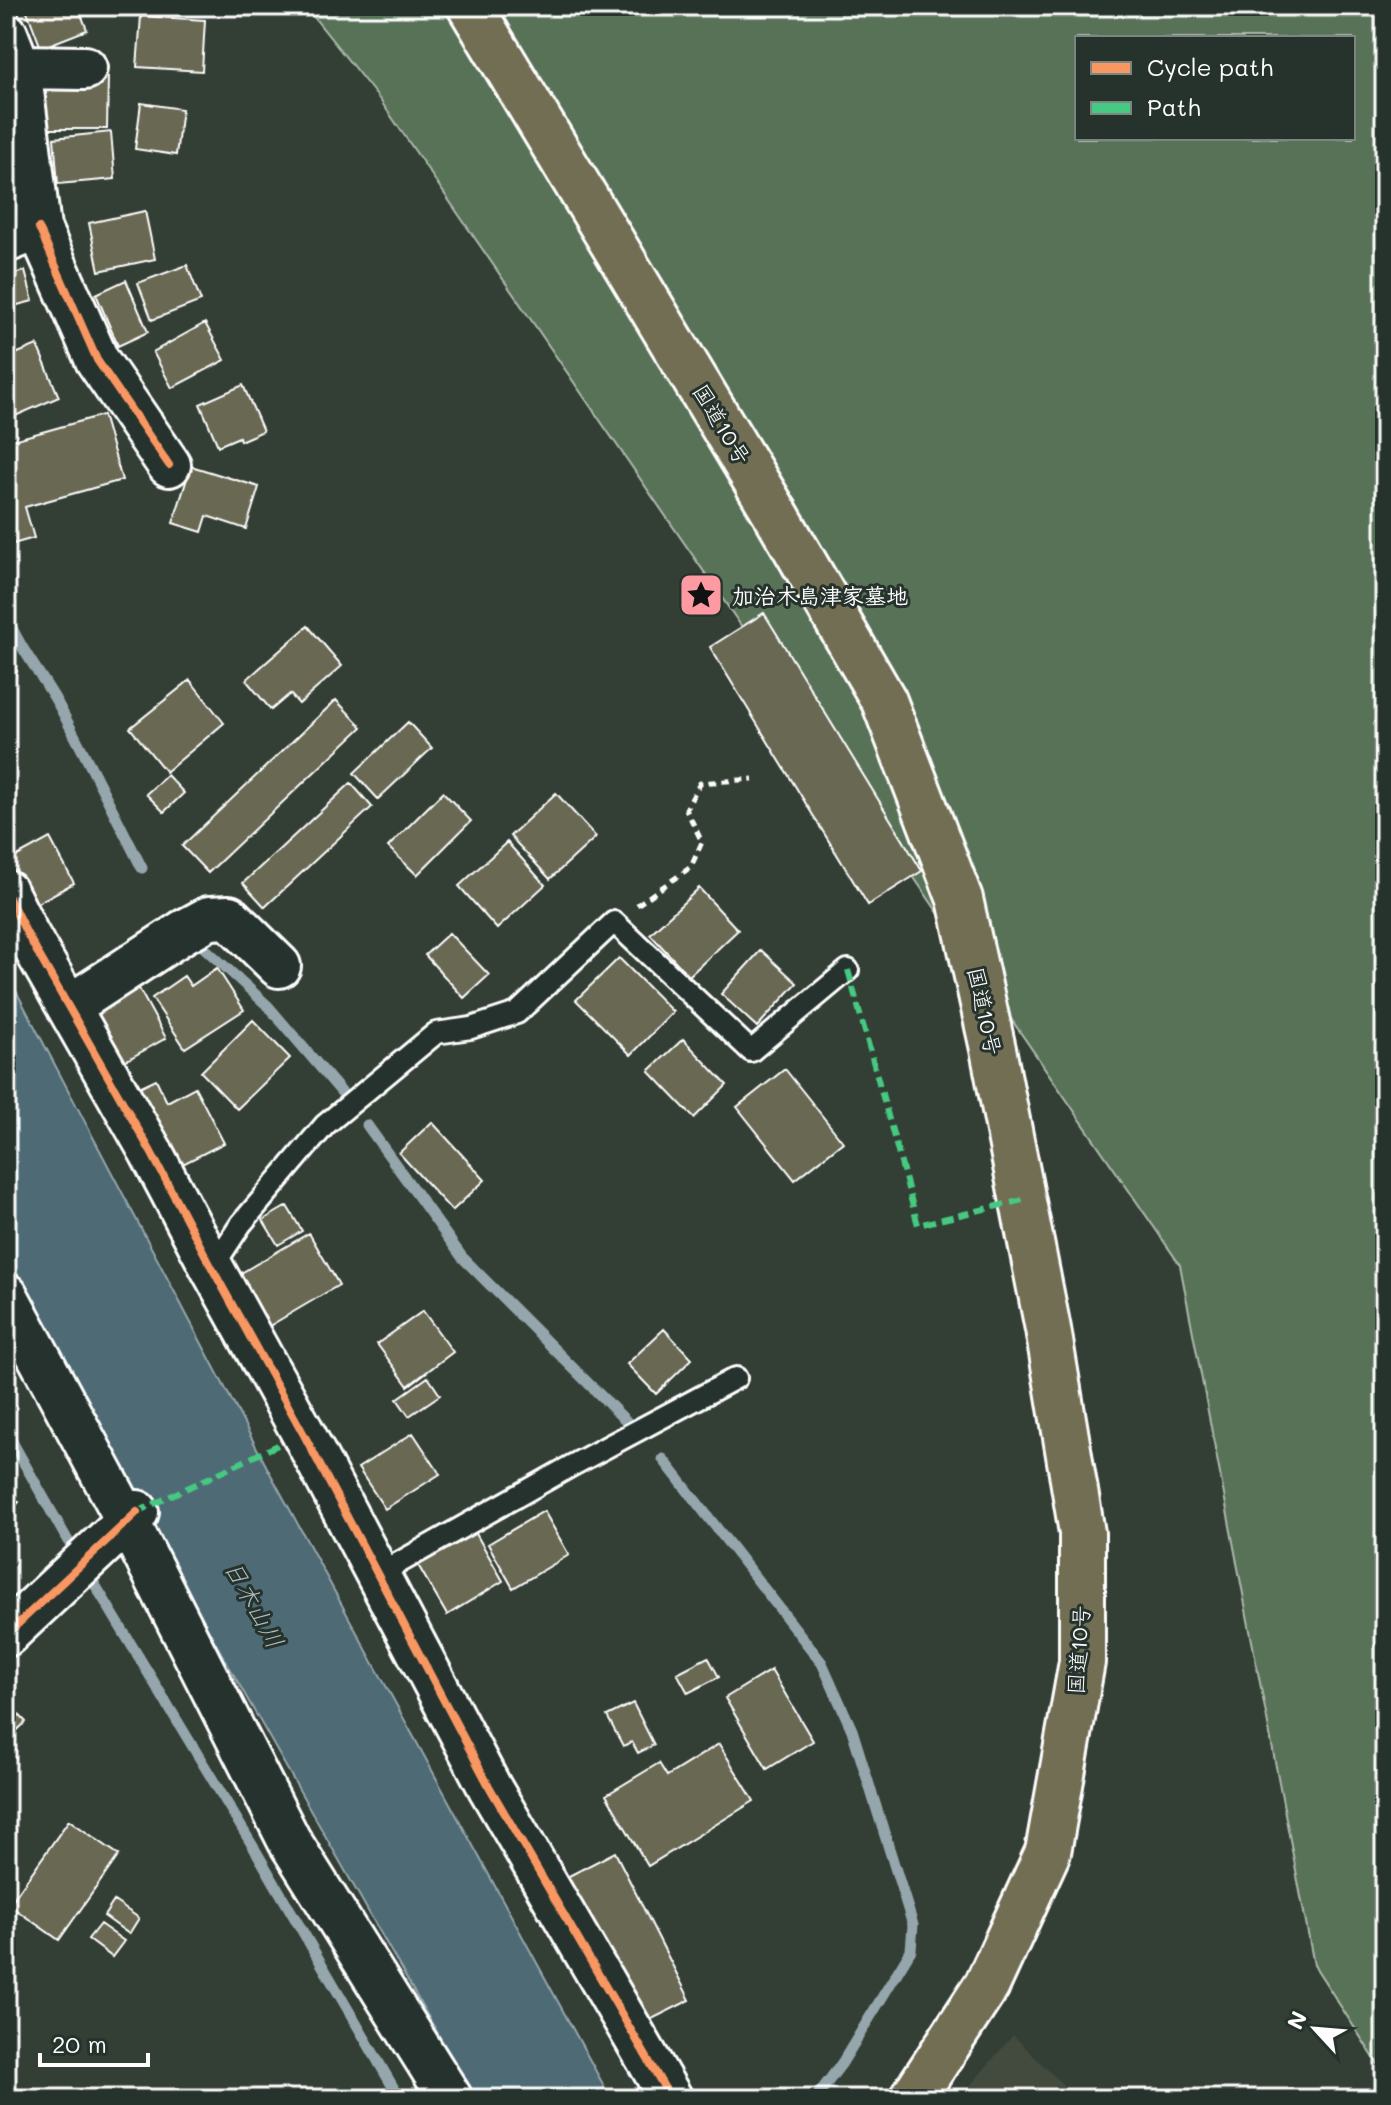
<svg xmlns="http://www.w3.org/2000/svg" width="1391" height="2105" font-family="Mali,'Klee One',sans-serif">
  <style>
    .built { fill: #434b3e }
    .green { fill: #597258; stroke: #acb8ac; stroke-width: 2; fill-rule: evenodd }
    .water { fill: #4e6b74; stroke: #95a6ac; stroke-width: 2 }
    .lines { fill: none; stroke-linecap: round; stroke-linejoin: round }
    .stream { stroke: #95a6ac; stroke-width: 11 }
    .building { fill: #686853; stroke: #fff; stroke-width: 2 }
    .service-casing { stroke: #fff; stroke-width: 26 }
    .minor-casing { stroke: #fff; stroke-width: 48 }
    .trunk-casing { stroke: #fff; stroke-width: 50 }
    .path { stroke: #fff; stroke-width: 5; stroke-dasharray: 8 6; stroke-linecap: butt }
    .service { stroke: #26332d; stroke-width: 20 }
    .minor { stroke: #26332d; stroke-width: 42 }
    .trunk { stroke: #726e52; stroke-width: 44 }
    .quiet { stroke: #46c982; stroke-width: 6; stroke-dasharray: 12 6; stroke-linecap: butt }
    .cycleway-casing { stroke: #26332d; stroke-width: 13 }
    .cycleway { stroke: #f99763; stroke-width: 8 }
    .labels { text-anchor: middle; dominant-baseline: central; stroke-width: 6; stroke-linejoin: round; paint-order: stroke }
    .street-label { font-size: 22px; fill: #fff; stroke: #26332d }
    .poi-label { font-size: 22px; font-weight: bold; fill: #fff; stroke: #26332d; text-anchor: start }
    .water-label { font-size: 24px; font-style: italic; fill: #afbcc0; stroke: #26332d }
  </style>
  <rect width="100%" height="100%" fill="#333e35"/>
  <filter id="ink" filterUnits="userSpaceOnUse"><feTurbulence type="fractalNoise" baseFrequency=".0125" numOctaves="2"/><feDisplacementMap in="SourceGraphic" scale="16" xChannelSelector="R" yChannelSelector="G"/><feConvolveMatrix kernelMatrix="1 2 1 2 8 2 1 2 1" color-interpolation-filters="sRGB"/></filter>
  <g filter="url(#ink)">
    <path class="built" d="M1013 2035 1077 2099H959Z"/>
    <path class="green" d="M305 6H1385V2075L1314 1965 1180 1265 380 100ZM1077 38H1353V138H1077Z"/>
    <path class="water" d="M6 972 270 1473 611 2099H475L215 1642 6 1252Z"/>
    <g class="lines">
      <path class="stream" d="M6 614C18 646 41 674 58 704 87 758 114 813 142 868
        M198 942 268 1006 349 1101
        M367 1125 462 1257 638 1433
        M6 1431 68 1541
        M663 1459 822 1663 852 1730 913 1925 911 1950 842 2063 815 2099
        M94 1583 257 1853 400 2099"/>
    </g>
    <path class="building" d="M25 6H78L87 30 41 48Z
      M141 16 205 20 202 71 137 67Z
      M46 77H108L107 129H46Z
      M141 103 182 109 176 155 135 149Z
      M111 132 115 179 58 184 54 138Z
      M145 211 155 259 99 271 89 223Z
      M187 265 201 301 152 320 138 283Z
      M25 271 33 301 6 308V276Z
      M126 280 148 332 118 346 96 294Z
      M205 323 225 360 172 388 153 352Z
      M37 345 59 397 6 420V358Z
      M243 385 263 431 240 441 239 437 218 446 200 404Z
      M103 415 122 480 25 507 34 538 6 546V442Z
      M191 466 259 487 246 529 207 516 202 532 173 523Z
      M764 613 922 871 868 905 710 647Z
      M308 626 342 666 299 704 290 694 271 710 246 680Z
      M6 659 17 671 6 681Z
      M190 680 224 723 166 772 130 728Z
      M336 700 362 727 208 873 182 846Z
      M408 722 432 748 378 799 354 773Z
      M167 775 184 793 164 812 146 794Z
      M351 783 372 807 265 907 243 883Z
      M443 792 471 821 417 875 388 847Z
      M556 793 596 837 550 879 510 836Z
      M50 838 74 883 32 906 8 861Z
      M507 842 545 885 497 929 459 886Z
      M699 888 738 930 689 976 650 934Z
      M449 933 489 975 464 998 425 955Z
      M761 950 797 983 757 1027 721 994Z
      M619 958 673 1012 631 1055 576 1000Z
      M217 968 244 1010 185 1048 152 998 184 976 191 986Z
      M131 974 166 1038 116 1066 82 1002Z
      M253 1020 290 1058 237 1109 201 1072Z
      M683 1039 727 1085 694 1118 649 1071Z
      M785 1069 843 1142 795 1180 737 1107Z
      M156 1079 167 1102 195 1087 224 1143 177 1167 137 1088Z
      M432 1122 485 1180 452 1211 399 1153Z
      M287 1206 302 1231 278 1245 263 1220Z
      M309 1233 339 1285 266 1328 236 1276Z
      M423 1311 453 1352 408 1386 377 1344Z
      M664 1329 692 1359 656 1394 627 1364Z
      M428 1377 440 1395 409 1416 397 1399Z
      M413 1433 440 1474 385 1509 358 1468Z
      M6 1490 19 1502 6 1516Z
      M544 1511 569 1555 513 1588 488 1544Z
      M475 1532 503 1581 447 1615 418 1565Z
      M708 1657 719 1677 688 1693 677 1673Z
      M771 1670 813 1741 767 1769 725 1698Z
      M6 1701 26 1722 6 1741Z
      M633 1703 654 1745 638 1753 632 1742 623 1746 607 1716Z
      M719 1744 754 1801 648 1866 606 1795 659 1763 667 1776Z
      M69 1820 119 1855 59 1940 9 1905Z
      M615 1852 690 2000 642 2024 567 1877Z
      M114 1901 139 1918 129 1934 104 1916Z
      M100 1924 124 1941 112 1957 88 1939Z"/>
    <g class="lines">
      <g class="service-casing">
        <path id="service" d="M212 1268 241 1224 325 1125 436 1033 471 1028 517 1013 614 922 751 1051 848 970
          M377 1575 571 1466 736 1378"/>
      </g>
      <g class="minor-casing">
        <path id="minor" d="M6 34 19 67 39 228 6 241
          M19 67 85 68
          M39 228 97 360 169 465
          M6 892 27 934 151 1152 212 1268 303 1433 490 1788 671 2099
          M70 1006 183 932 209 918 229 917 279 966
          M6 1295 127 1520 289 1840 451 2099
          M6 1635 137 1512"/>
      </g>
      <g class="trunk-casing">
        <path id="trunk" d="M470 6 777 516 884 701 960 899 993 1049 1048 1329 1082 1533V1662L1048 1852 987 1985 912 2099"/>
      </g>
      <path class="path" d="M637 905 691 867 702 842 686 809 700 783 753 779"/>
      <use href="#service" class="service"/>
      <use href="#minor" class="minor"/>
      <use href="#trunk" class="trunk"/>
      <path class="quiet" d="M848 970 918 1225 1023 1200
        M137 1512 282 1443"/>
      <g class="cycleway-casing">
        <path id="cycleway" d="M39 228 97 360 169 465
          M6 892 27 934 151 1152 212 1268 303 1433 490 1788 671 2099
          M6 1635 137 1512"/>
      </g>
      <use href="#cycleway" class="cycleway"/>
    </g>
  </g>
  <defs>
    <g id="sight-square" transform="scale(2.3)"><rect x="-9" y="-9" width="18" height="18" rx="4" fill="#ff9aa2" stroke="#26332d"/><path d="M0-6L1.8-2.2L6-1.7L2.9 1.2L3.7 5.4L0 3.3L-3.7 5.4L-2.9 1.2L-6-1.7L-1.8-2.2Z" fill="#111"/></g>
  </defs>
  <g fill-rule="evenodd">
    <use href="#sight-square" x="701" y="595"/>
  </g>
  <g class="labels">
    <g class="street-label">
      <text transform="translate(722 424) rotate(59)">国道10号</text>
      <text transform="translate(985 1011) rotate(78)">国道10号</text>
      <text transform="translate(1078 1650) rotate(-86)">国道10号</text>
    </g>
    <g class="poi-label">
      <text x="732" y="595">加治木島津家墓地</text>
    </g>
    <g class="water-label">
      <text transform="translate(255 1604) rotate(61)">日木山川</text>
    </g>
  </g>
  <rect width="1391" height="2105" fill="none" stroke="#26332d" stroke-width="32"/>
  <rect x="16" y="16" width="1359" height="2073" fill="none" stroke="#fff" stroke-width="3" filter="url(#ink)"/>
  <rect x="1075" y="36" width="280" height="104" fill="#26332d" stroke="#7d8581" stroke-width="2"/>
  <rect x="1091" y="62" width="40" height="12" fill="#f99763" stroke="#7d8581" stroke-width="2"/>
  <text x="1147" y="76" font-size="24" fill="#ffffff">Cycle path</text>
  <rect x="1091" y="102" width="40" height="12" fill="#46c982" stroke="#7d8581" stroke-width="2"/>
  <text x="1147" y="116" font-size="24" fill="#ffffff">Path</text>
  <g transform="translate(1315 2029) rotate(296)" stroke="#26332d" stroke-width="6" paint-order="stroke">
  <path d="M0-6L14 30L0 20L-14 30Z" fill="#ffffff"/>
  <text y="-12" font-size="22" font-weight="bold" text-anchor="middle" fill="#ffffff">N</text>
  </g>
  <path d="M40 2053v12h108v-12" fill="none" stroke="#ffffff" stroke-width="4"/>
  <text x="52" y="2053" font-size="24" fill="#ffffff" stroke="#26332d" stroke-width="6" paint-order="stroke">20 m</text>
</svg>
